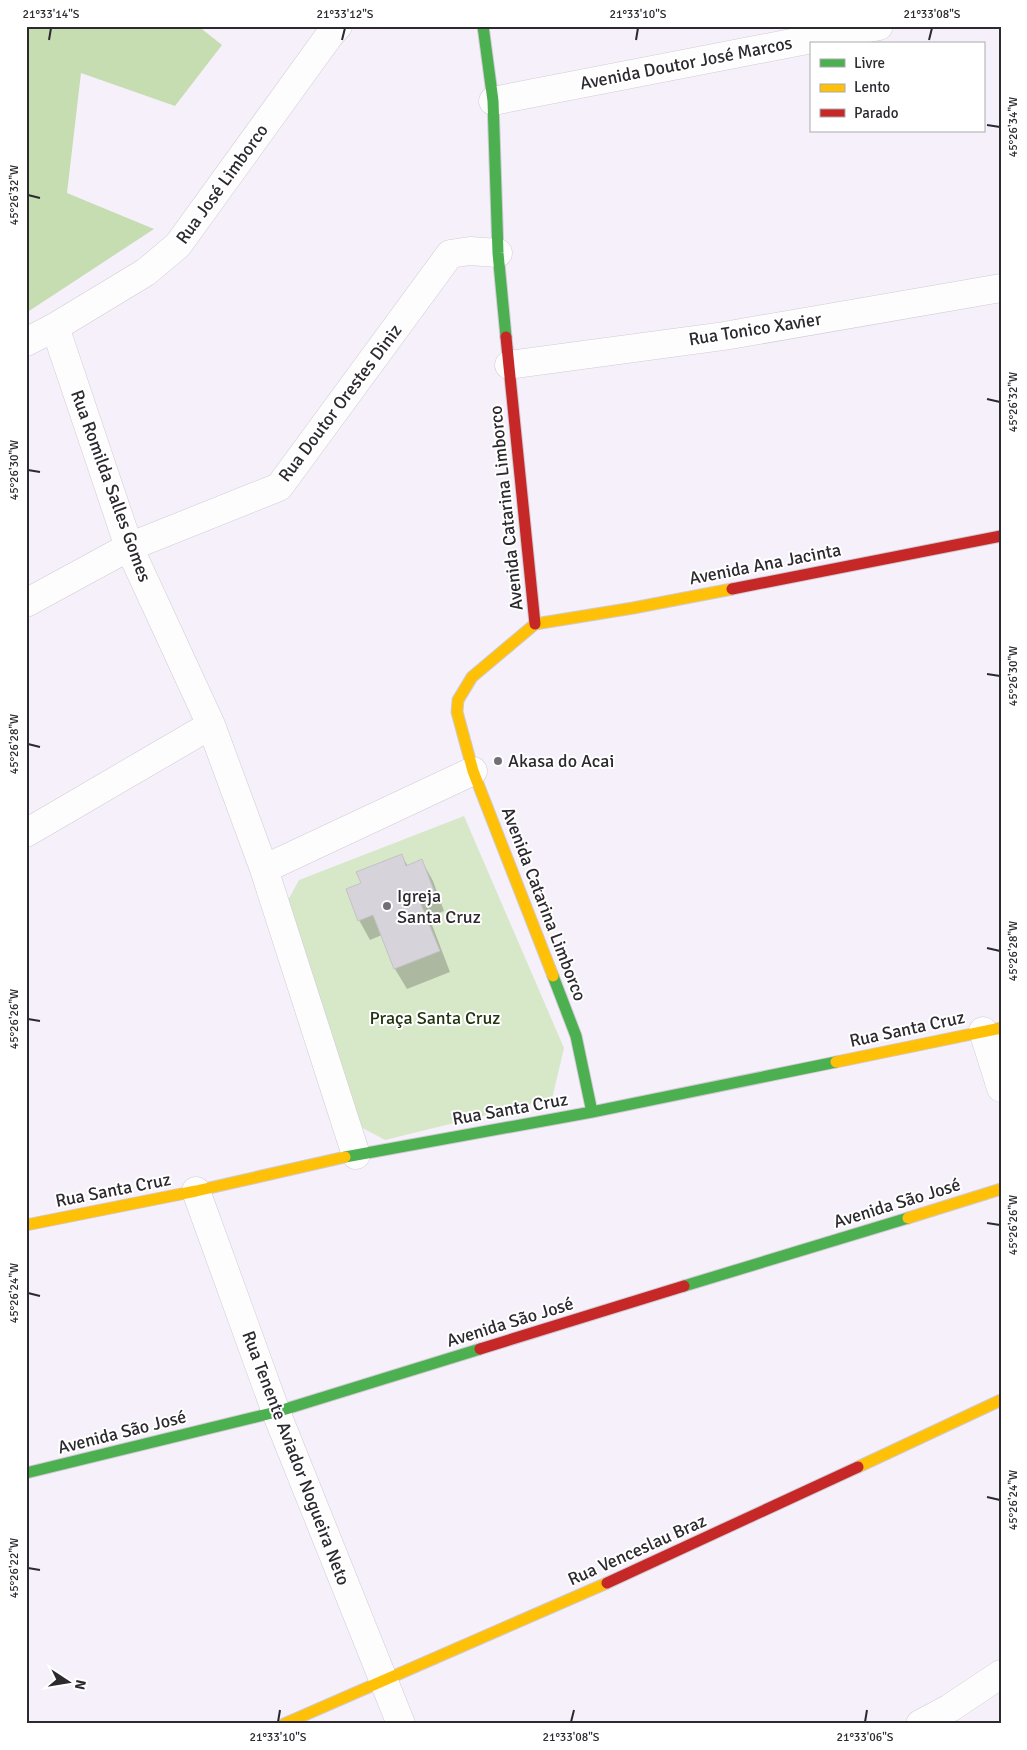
<svg xmlns="http://www.w3.org/2000/svg" width="1027" height="1750" font-family="Signika,sans-serif">
  <style>
    .green { fill: #d7e8c9 }
    .forest { fill: #c6ddb1 }
    .shadow { fill: #0003 }
    .building { fill: #d7d3db; stroke: #c5c1c8 }
    .lines { fill: none; stroke-linecap: round; stroke-linejoin: round }
    .street-casing { stroke: #d0cbd3; stroke-width: 29 }
    .fast-casing { stroke: #d0cbd3; stroke-width: 13 }
    .slow-casing { stroke: #d0cbd3; stroke-width: 13 }
    .jam-casing { stroke: #d0cbd3; stroke-width: 13 }
    .street { stroke: #fefdfe; stroke-width: 28 }
    .fast { stroke: #4caf50; stroke-width: 11 }
    .slow { stroke: #ffc107; stroke-width: 11 }
    .jam { stroke: #c62828; stroke-width: 11 }
    .ticks { fill: none; stroke: #2c292f; stroke-width: 2 }
    .poi-dot { fill: #736f76; stroke: #fff; stroke-width: 2 }
    .labels { text-anchor: middle; dominant-baseline: central; stroke-width: 4; stroke-linejoin: round; paint-order: stroke }
    .street-label { font-size: 18px; fill: #2c292f; stroke: #fff }
    .poi-label { font-size: 18px; fill: #2c292f; stroke: #fff; text-anchor: start }
    .park-label { font-size: 18px; fill: #223410; stroke: #fff }
    .neatline { fill: none; stroke: #2c292f; stroke-width: 2 }
    .ticks-label { font-size: 12px; text-anchor: middle; fill: #2c292f }
  </style>
  <rect width="100%" height="100%" fill="#f6f0fb"/>
  <path class="green" d="M464 816 564 1048 552 1099 385 1140 357 1125 287 902 299 880Z"/>
  <path class="forest" d="M26 26H198L222 45 175 106 81 73 67 193 154 229 26 313Z"/>
  <path class="shadow" d="M401 855 408 866 422 861 433 881 444 911 429 917 450 972 407 989 395 969 382 935 370 940 359 920 363 884Z"/>
  <path class="building" d="M402 854 406 866 422 859 434 891 418 897 440 951 394 969 373 915 358 921 346 889 361 883 356 872Z"/>
  <g class="lines">
    <g class="street-casing">
      <path id="street" d="M493 101 879 26
        M55 327 129 547 211 725 264 869 356 1155
        M26 342 55 327 146 272 178 245 329 36 338 26
        M509 365 724 336 1001 288
        M26 603 129 547 279 487 450 254 470 251 498 253
        M26 833 211 725
        M264 869 473 771
        M983 1031 1001 1088
        M196 1191 276 1412 401 1724
        M920 1724 950 1708 1001 1674"/>
    </g>
    <g class="fast-casing">
      <path id="fast" d="M483 26 493 101 498 253 506 337
        M553 976 576 1036 592 1112
        M345 1157 592 1112 836 1062
        M684 1286 908 1218
        M26 1473 276 1412 480 1349"/>
    </g>
    <g class="slow-casing">
      <path id="slow" d="M535 624 472 677 458 700 457 712 473 771 553 976
        M535 624 633 608 732 589
        M836 1062 1001 1028
        M908 1218 1001 1189
        M26 1225 196 1191 345 1157
        M858 1467 1001 1400
        M284 1724 607 1583"/>
    </g>
    <g class="jam-casing">
      <path id="jam" d="M506 337 535 624
        M732 589 1001 536
        M480 1349 684 1286
        M607 1583 858 1467"/>
    </g>
    <use href="#street" class="street"/>
    <use href="#fast" class="fast"/>
    <use href="#slow" class="slow"/>
    <use href="#jam" class="jam"/>
  </g>
  <path class="ticks" d="M49 40 51 28M342 40 345 28M636 40 638 28M929 40 932 28M987 125 1000 127M28 195 40 198M987 399 1000 402M28 470 40 472M987 674 1000 676M28 744 40 747M987 948 1000 951M28 1019 40 1021M987 1223 1000 1225M28 1293 40 1296M987 1497 1000 1500M28 1568 40 1570M278 1722 280 1710M571 1722 574 1710M865 1722 867 1710"/>
  <g class="poi-dot">
    <circle cx="498" cy="761" r="5"/>
    <circle cx="387" cy="906" r="5"/>
  </g>
  <g class="labels">
    <g class="street-label">
      <text transform="translate(686 63) rotate(-11)">Avenida Doutor José Marcos</text>
      <text transform="translate(222 184) rotate(-54)">Rua José Limborco</text>
      <text transform="translate(755 329) rotate(-9)">Rua Tonico Xavier</text>
      <text transform="translate(340 403) rotate(-53)">Rua Doutor Orestes Diniz</text>
      <text transform="translate(111 486) rotate(70)">Rua Romilda Salles Gomes</text>
      <text transform="translate(506 508) rotate(-96)">Avenida Catarina Limborco</text>
      <text transform="translate(765 564) rotate(-11)">Avenida Ana Jacinta</text>
      <text transform="translate(544 904) rotate(69)">Avenida Catarina Limborco</text>
      <text transform="translate(907 1029) rotate(-12)">Rua Santa Cruz</text>
      <text transform="translate(510 1109) rotate(-10)">Rua Santa Cruz</text>
      <text transform="translate(113 1190) rotate(-11)">Rua Santa Cruz</text>
      <text transform="translate(897 1203) rotate(-17)">Avenida São José</text>
      <text transform="translate(510 1322) rotate(-17)">Avenida São José</text>
      <text transform="translate(122 1432) rotate(-14)">Avenida São José</text>
      <text transform="translate(296 1458) rotate(69)">Rua Tenente Aviador Nogueira Neto</text>
      <text transform="translate(637 1550) rotate(-24)">Rua Venceslau Braz</text>
    </g>
    <g class="poi-label">
      <text x="508" y="761">Akasa do Acai</text>
      <text x="397" y="896">Igreja<tspan x="397" dy="21">Santa Cruz</tspan></text>
    </g>
    <g class="park-label">
      <text x="435" y="1018">Praça Santa Cruz</text>
    </g>
  </g>
  <rect width="1027" height="1750" fill="none" stroke="#ffffff" stroke-width="55"/>
  <rect x="810" y="42" width="175" height="90" fill="#ffffff" stroke="#aba9ac"/>
  <rect x="820" y="59" width="25" height="8" fill="#4caf50" stroke="#aba9ac"/>
  <text x="854" y="68" font-size="15" fill="#2c292f">Livre</text>
  <rect x="820" y="84" width="25" height="8" fill="#ffc107" stroke="#aba9ac"/>
  <text x="854" y="92" font-size="15" fill="#2c292f">Lento</text>
  <rect x="820" y="109" width="25" height="8" fill="#c62828" stroke="#aba9ac"/>
  <text x="854" y="118" font-size="15" fill="#2c292f">Parado</text>
  <g transform="translate(68 1682) rotate(102)" stroke="#ffffff" stroke-width="4" paint-order="stroke">
  <path d="M0-4L9 19L0 12L-9 19Z" fill="#2c292f"/>
  <text y="-8" font-size="14" font-weight="bold" text-anchor="middle" fill="#2c292f">N</text>
  </g>
  <rect x="28" y="28" width="972" height="1694" class="neatline"/>
  <g class="ticks-label">
    <text x="51" y="18">21°33'14"S</text>
    <text x="345" y="18">21°33'12"S</text>
    <text x="638" y="18">21°33'10"S</text>
    <text x="932" y="18">21°33'08"S</text>
    <text transform="translate(1013 127) rotate(-90)" y="4">45°26'34"W</text>
    <text transform="translate(14 195) rotate(-90)" y="4">45°26'32"W</text>
    <text transform="translate(1013 402) rotate(-90)" y="4">45°26'32"W</text>
    <text transform="translate(14 470) rotate(-90)" y="4">45°26'30"W</text>
    <text transform="translate(1013 676) rotate(-90)" y="4">45°26'30"W</text>
    <text transform="translate(14 744) rotate(-90)" y="4">45°26'28"W</text>
    <text transform="translate(1013 951) rotate(-90)" y="4">45°26'28"W</text>
    <text transform="translate(14 1019) rotate(-90)" y="4">45°26'26"W</text>
    <text transform="translate(1013 1225) rotate(-90)" y="4">45°26'26"W</text>
    <text transform="translate(14 1293) rotate(-90)" y="4">45°26'24"W</text>
    <text transform="translate(1013 1500) rotate(-90)" y="4">45°26'24"W</text>
    <text transform="translate(14 1568) rotate(-90)" y="4">45°26'22"W</text>
    <text x="278" y="1741">21°33'10"S</text>
    <text x="571" y="1741">21°33'08"S</text>
    <text x="865" y="1741">21°33'06"S</text>
  </g>
</svg>
